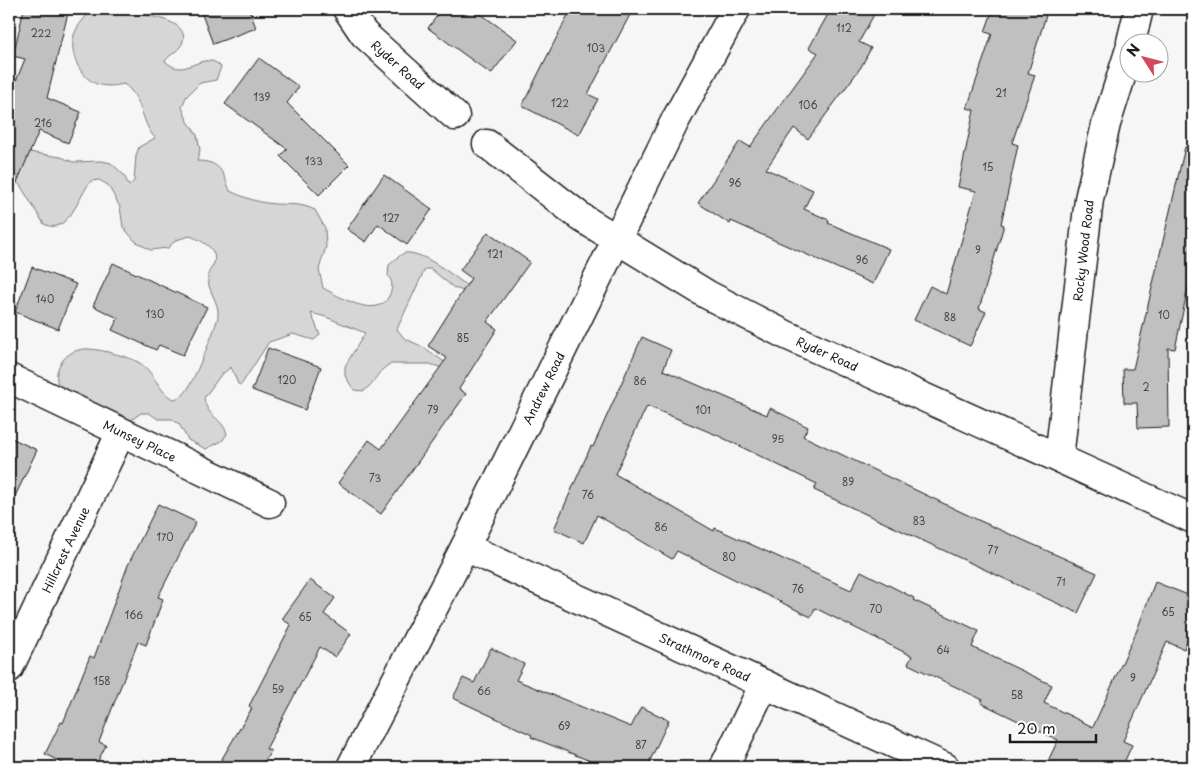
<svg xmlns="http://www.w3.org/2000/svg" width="1202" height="776" font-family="'Playpen Sans',sans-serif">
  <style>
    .green { fill: #d6d6d6; stroke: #797979 }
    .building { fill: #c0c0c0; stroke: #1c1c1c }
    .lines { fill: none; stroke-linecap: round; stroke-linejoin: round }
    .street-casing { stroke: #1c1c1c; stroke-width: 31 }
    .street { stroke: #fff; stroke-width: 28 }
    .labels { text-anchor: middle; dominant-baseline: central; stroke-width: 4; stroke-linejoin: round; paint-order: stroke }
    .number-label { font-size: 10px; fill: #454545 }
    .street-label { font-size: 12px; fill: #1c1c1c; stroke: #fff }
  </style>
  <rect width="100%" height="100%" fill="#f6f6f6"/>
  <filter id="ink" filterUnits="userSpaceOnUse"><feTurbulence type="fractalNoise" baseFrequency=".02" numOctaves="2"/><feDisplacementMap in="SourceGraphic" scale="10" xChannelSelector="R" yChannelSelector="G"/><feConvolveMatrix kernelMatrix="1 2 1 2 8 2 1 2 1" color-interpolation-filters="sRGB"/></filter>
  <g filter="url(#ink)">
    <path class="green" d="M92 9H127L133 15C145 14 189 20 183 41 181 50 170 54 165 61 186 82 203 47 221 67L216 80 200 83 186 97 182 107 187 120 197 135 200 150 197 161C220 161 223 172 230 191 245 198 259 203 276 204 292 205 300 203 315 210L325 228 326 247 319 269 323 288C340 297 377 320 389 296 393 288 393 282 388 275L389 265C394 261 399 255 405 253 424 250 465 284 479 296L454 288 431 269H425L397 329 404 338 425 348 461 374 430 364H391C379 368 374 384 364 391L354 390 345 376V366L365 333 326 317 311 313 320 335 314 340 293 334 269 342 241 385 238 384 231 367 220 376 204 398C207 418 222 417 227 434L222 441 206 449 188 440 179 424 172 419H158L149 413H141L115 432C102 422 71 404 62 392 47 372 66 347 89 349 103 350 121 355 134 360 155 368 157 393 174 399 177 398 182 396 184 394 191 388 217 326 218 316 220 302 206 290 208 275 210 267 217 264 214 254 211 245 198 239 190 236L176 240 168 248 150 250 135 241 123 227 120 207 108 185 99 180 91 181C79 195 68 237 44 224L20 185 9 175V149L61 157 73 162 102 161 111 163 124 175 129 186 134 181 136 156 139 147 155 138C140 121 144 99 124 84 114 86 106 87 97 84 79 77 69 53 74 35 77 25 86 17 92 9Z"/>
    <path class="building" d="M24 9H69L47 98 81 112 68 143 39 131 9 201V98L25 59 13 56Z
      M200 9H249L256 28 213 44Z
      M442 9H474L517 40 491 74 428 28Z
      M571 9H633L588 94 598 99 579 135 522 106Z
      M831 9H877L859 42 871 48 861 67 808 139 794 128 766 169 813 190 804 209 829 220 828 223 889 249 873 284 731 221 730 224 698 203 740 141 750 147 818 53 809 48Z
      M993 9H1048L1028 73 1035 75 1012 143 1018 145 1001 224 1004 225 979 309 986 312 970 346 914 320 930 286 946 294 976 191 958 187 974 110 967 108 992 34 985 32Z
      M259 58 299 87 287 103 349 165 319 195 280 156 287 149 225 104Z
      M1185 147 1193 148V264L1175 349 1168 348 1169 427 1138 428 1137 403H1124L1123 369H1133Z
      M384 175 432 209 407 245 378 224 366 242 347 229Z
      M488 232 530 262 487 322 497 329 459 389 466 394 381 514 338 483 369 440 381 449 447 358 428 346 471 278 460 270Z
      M113 263 207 307 183 355 159 345 156 350 112 330 118 318 93 306Z
      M32 267 76 284 58 329 15 312Z
      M642 337 671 350 663 370 767 415 770 408 808 427 803 436 978 520 1097 573 1078 613 814 490 817 484 719 436 647 406 615 474 714 531 715 528 851 590 861 571 914 598 913 600 979 631 972 647 1052 685 1044 703 1093 727 1137 630 1155 582 1193 597V625L1184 649 1167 642 1123 741 1132 745 1122 767H1062L1048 761 1058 740 981 703 983 700 908 664 912 656 815 608 811 617 677 551 672 559 597 515 584 543 554 529 591 446 593 447Z
      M268 348 321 367 305 410 252 390Z
      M9 437 37 450 9 509Z
      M158 504 196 522 158 597 163 599 146 645 138 642 99 742 106 745 95 767H70L45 754 61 722 63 723 90 656 94 658 128 565Z
      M310 580 335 598 324 614 351 634 335 657 320 647 266 749 271 751 261 767H217L252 708 249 706 291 625 282 619Z
      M491 648 524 664 516 680 631 727 641 707 669 720 647 767H605L531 737 532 735 453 698 463 678 474 683Z"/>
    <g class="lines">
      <g class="street-casing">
        <g id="street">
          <path id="s1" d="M347 9 364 34 455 116"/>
          <path d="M1131 42 1139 9"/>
          <path id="s2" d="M487 144 582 218 708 295 784 334 1193 519"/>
          <path id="s3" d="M9 378 270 503"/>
          <path id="s4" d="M1059 458 1089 199 1106 124 1130 49"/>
          <path id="s5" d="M465 547 945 767"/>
          <path id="s6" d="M9 668 121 432"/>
          <path id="s7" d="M351 767 465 547 675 121 736 9"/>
          <path d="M724 767 764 684"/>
        </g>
      </g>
      <use href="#street" class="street"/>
    </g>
  </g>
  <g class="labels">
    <g class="number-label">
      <text x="844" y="27">112</text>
      <text x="41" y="32">222</text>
      <text x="596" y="47">103</text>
      <text x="1001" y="92">21</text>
      <text x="262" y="96">139</text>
      <text x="560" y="102">122</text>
      <text x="808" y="104">106</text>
      <text x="43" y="122">216</text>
      <text x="314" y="160">133</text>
      <text x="988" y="166">15</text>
      <text x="735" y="182">96</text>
      <text x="391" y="217">127</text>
      <text x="978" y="249">9</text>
      <text x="495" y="253">121</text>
      <text x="862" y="259">96</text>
      <text x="45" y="298">140</text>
      <text x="155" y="313">130</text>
      <text x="1164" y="314">10</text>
      <text x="950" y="316">88</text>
      <text x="463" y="337">85</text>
      <text x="287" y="379">120</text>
      <text x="640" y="380">86</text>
      <text x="1146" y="386">2</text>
      <text x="433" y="409">79</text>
      <text x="703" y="409">101</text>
      <text x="778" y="438">95</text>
      <text x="375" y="477">73</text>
      <text x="848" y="481">89</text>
      <text x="588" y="494">76</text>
      <text x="919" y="520">83</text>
      <text x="661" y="526">86</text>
      <text x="165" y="536">170</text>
      <text x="993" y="549">77</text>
      <text x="729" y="556">80</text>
      <text x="1061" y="581">71</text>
      <text x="798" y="588">76</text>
      <text x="876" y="608">70</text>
      <text x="1168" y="611">65</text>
      <text x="134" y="614">166</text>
      <text x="305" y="616">65</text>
      <text x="943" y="649">64</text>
      <text x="1133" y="677">9</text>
      <text x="102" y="680">158</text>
      <text x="278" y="688">59</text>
      <text x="484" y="690">66</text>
      <text x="1017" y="694">58</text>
      <text x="564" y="725">69</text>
      <text x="641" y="744">87</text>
    </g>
    <g class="street-label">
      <text stroke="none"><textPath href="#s1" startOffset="76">Ryder Road</textPath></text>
      <text stroke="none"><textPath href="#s4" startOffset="209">Rocky Wood Road</textPath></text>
      <text stroke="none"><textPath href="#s2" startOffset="401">Ryder Road</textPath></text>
      <text stroke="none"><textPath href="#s7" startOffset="425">Andrew Road</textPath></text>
      <text stroke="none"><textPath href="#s3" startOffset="145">Munsey Place</textPath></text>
      <text stroke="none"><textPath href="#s6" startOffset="131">Hillcrest Avenue</textPath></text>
      <text stroke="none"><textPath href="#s5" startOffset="264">Strathmore Road</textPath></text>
    </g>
  </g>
  <rect width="1202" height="776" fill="none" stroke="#fff" stroke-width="30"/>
  <rect x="15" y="15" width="1172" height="746" fill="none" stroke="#1c1c1c" stroke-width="2" filter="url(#ink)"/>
  <g transform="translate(1144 58) rotate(306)"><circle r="24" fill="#ffffff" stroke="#a4a4a4"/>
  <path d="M0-4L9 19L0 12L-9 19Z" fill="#d1495b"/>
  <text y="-8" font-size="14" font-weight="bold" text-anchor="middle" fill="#1c1c1c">N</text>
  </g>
  <path d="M1010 734v8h86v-8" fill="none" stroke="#1c1c1c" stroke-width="2.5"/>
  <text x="1017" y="734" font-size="15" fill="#1c1c1c" stroke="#ffffff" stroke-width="4" paint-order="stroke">20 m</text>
</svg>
